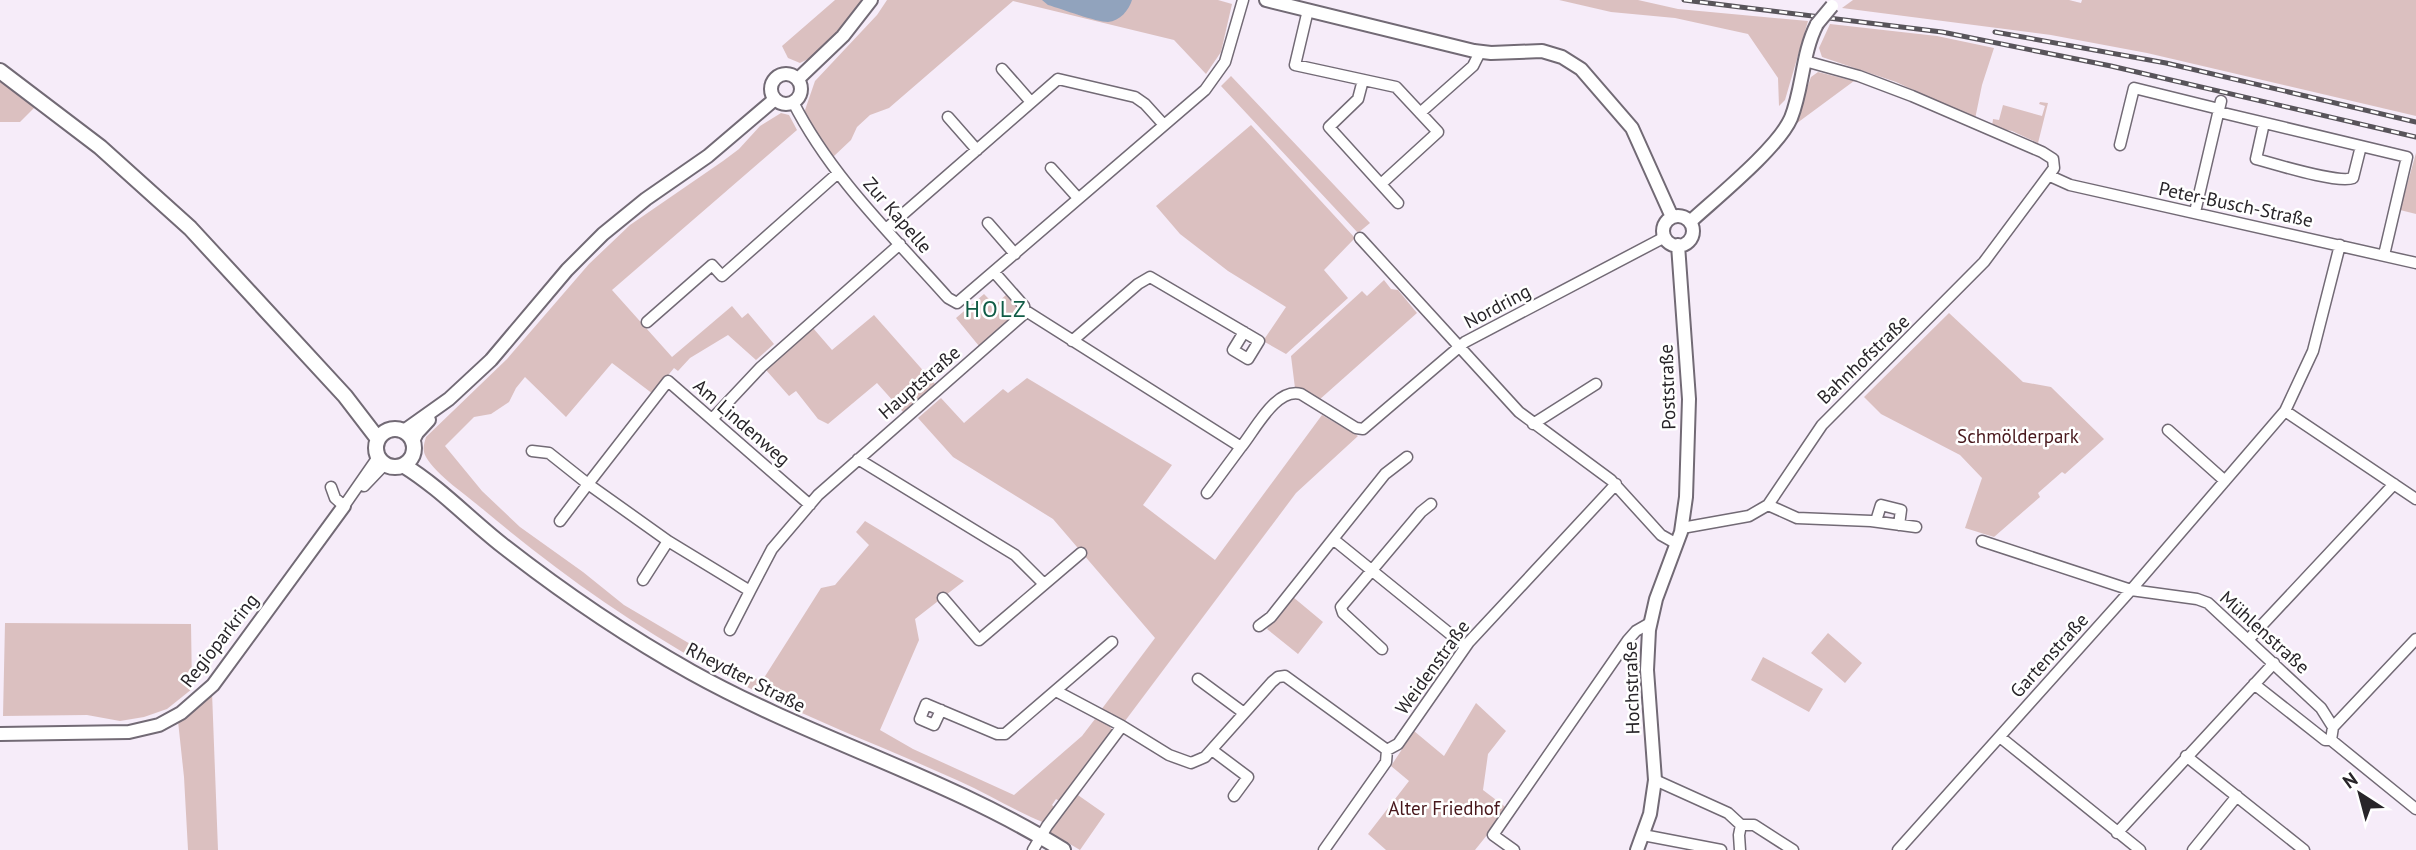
<svg xmlns="http://www.w3.org/2000/svg" width="2416" height="850" font-family="'PT Sans',sans-serif">
  <style>
    .green { fill: #dbc0c0 }
    .water { fill: #91a3bd }
    .lines { fill: none; stroke-linecap: round; stroke-linejoin: round }
    .minor-casing { stroke: #726a75; stroke-width: 13 }
    .tertiary-casing { stroke: #726a75; stroke-width: 16 }
    .secondary-casing { stroke: #726a75; stroke-width: 18 }
    .minor { stroke: #fff; stroke-width: 10 }
    .tertiary { stroke: #fff; stroke-width: 12 }
    .secondary { stroke: #fff; stroke-width: 14 }
    .rail-casing { stroke: #58545a; stroke-width: 5 }
    .rail { stroke: #fff; stroke-width: 2.5; stroke-dasharray: 8; stroke-linecap: butt }
    .tertiary-bridge-casing { stroke: #726a75; stroke-width: 16; stroke-linecap: butt }
    .tertiary-bridge { stroke: #fff; stroke-width: 12 }
    .labels { text-anchor: middle; dominant-baseline: central; stroke-width: 5; stroke-linejoin: round; paint-order: stroke }
    .street-label { font-size: 19px; fill: #282529; stroke: #fff }
    .park-label { font-size: 19px; fill: #48181c; stroke: #fff }
    .quarter-label { font-size: 23px; letter-spacing: 2px; fill: #105c46; stroke: #fff }
  </style>
  <rect width="100%" height="100%" fill="#f6ecf9"/>
  <path class="green" d="M835 0H865C847 24 828 51 800 63L788 58 782 46Z
    M887 0H1218L1232 4 1221 52 1206 74 1174 40 1013 1 889 108 870 115 857 127 851 140 833 157 804 113 815 81 877 15Z
    M1559 0H1638L1678 9 1808 21 1785 100 1779 106 1778 78 1748 34 1675 18 1611 12Z
    M1853 0H2069L2081 3 2082 0H2416V116L2147 53 2051 35 1842 8Z
    M1830 24 1937 36 1994 48 1982 85 1975 119 1896 82 1822 57 1819 48Z
    M1818 72 1854 81 1789 129 1801 105 1811 77Z
    M1231 76 1370 223 1358 233 1221 86Z
    M0 78 36 106 20 122H0Z
    M2040 102 2048 103 2038 143 2012 131 1992 127 1993 119 1999 120 2003 105 2042 116 2045 106 2039 104Z
    M781 113 789 115 797 130 612 290 672 357 732 306 742 318 748 313 774 344 756 360 728 335 690 358 678 371 674 368 653 394 612 363 566 417 525 377 516 388 509 402 491 414 474 417 445 446 482 491 520 527 583 572 624 605 731 668 762 681 821 588 835 585 869 545 856 532 865 521 964 581 915 619 919 640 880 730 913 749 1014 795 1082 736 1095 719 1109 725 1112 730V735L1061 802 1056 799 1052 805 1056 809 1045 823C1015 811 988 794 959 781 875 743 788 711 707 666 628 622 554 569 485 511 468 496 437 476 426 457 422 450 424 444 426 437L507 359 589 264 630 225 723 161 739 149 760 126Z
    M1251 125 1355 238 1324 270 1348 298 1286 354 1263 341 1286 307 1228 271 1180 234 1156 206Z
    M2416 153V214L2400 210Z
    M1384 280 1391 289 1398 290 1417 313 1319 400 1304 390 1295 388 1291 356 1362 291 1367 296Z
    M984 294 995 305 1007 294 1018 307V311L979 346 956 318Z
    M1949 313 2023 382 2051 387 2104 439 2065 474 2062 472 2038 493 2040 497 1994 537 1965 528 1982 478 1960 455 1881 414 1864 397Z
    M874 315 935 384 903 412 877 383 828 424 818 419 796 391 789 396 766 370 813 328 832 350Z
    M1027 378 1172 465 1143 505 1215 560 1322 415 1358 436 1296 493 1125 721 1101 710 1155 638 1053 519 953 457 918 418 941 398 964 423 1003 389 1008 393Z
    M1293 597 1323 622 1298 654 1267 629Z
    M5 623 191 624 192 689 167 709 144 717 120 721 87 715 3 716Z
    M1828 633 1862 663 1845 683 1811 653Z
    M1763 657 1823 689 1809 712 1751 680Z
    M212 692 218 850H188L184 777 178 721Z
    M1476 703 1506 731 1488 754 1483 790 1508 809 1475 850H1386L1368 834 1409 781 1391 766 1414 731 1444 756Z
    M1075 793 1105 814 1080 850 1048 831Z"/>
  <path class="water" d="M1042 0H1132C1129 10 1120 21 1108 22 1096 22 1062 9 1048 5Z"/>
  <g class="lines">
    <g class="minor-casing">
      <path id="minor" d="M1308 10 1295 65 1396 87 1438 132 1381 184
        M1002 69 1031 102
        M1363 80 1358 99 1329 127 1398 203
        M793 102C831 177 893 236 948 298L957 303 1205 90 1225 62 1243 0
        M2219 112 2407 157 2384 255
        M1420 113 1473 66 1480 52
        M948 117 977 150
        M2264 123 2256 159C2275 164 2338 184 2353 178L2361 146
        M2120 145 2134 88 2219 109
        M1051 168 1078 198
        M2050 176 2070 185 2416 263
        M2195 212 2221 101
        M988 223 1015 254
        M886 229 1058 79 1135 97 1145 104 1164 125
        M1360 238 1519 412 1611 480 1661 535 1677 544
        M1026 311 1241 447 1207 493
        M647 322 712 265 722 276 838 173
        M1072 341 1138 284 1150 277 1259 341 1248 359 1233 350 1244 332
        M2285 411 2416 499
        M713 418 761 367 900 244
        M1533 424 1596 384
        M2168 430 2225 481
        M1241 447C1255 430 1276 387 1301 394L1356 428 1363 429 1465 342 1665 237
        M532 451 549 453 588 484 560 521
        M1407 457 1385 474 1333 539 1465 646
        M858 459 1015 555 1044 584
        M364 486 385 464
        M331 487 335 498 344 506
        M810 505 668 381 588 484 668 541 750 591 772 549 818 495 1025 313 1024 306 994 272
        M1768 505 1797 518 1871 521 1916 527
        M344 506 378 457
        M1876 521 1881 505 1901 510 1899 525
        M1682 528 1749 516 1768 505 1822 425 1984 262 2054 168 2053 159 2042 152 1912 96 1859 76 1805 61
        M1982 541 2131 590 2197 599 2208 603 2321 708 2333 727 2331 740
        M643 580 668 541
        M943 598 979 640 1081 553
        M1259 626 1271 617 1333 539
        M730 630 750 591
        M2248 640 2394 484
        M1382 649 1343 613 1341 607 1421 512 1431 504
        M1198 679 1244 713
        M2254 684 2325 740H2331L2416 809
        M1056 691 1122 726 1169 755 1191 763 1205 757 1272 682 1278 677 1285 676 1387 750
        M941 710 934 725 920 719 926 704 997 734H1005L1112 642
        M2333 727 2416 639
        M2000 737 2140 850
        M1212 750 1248 777 1234 796
        M1387 750 1398 744 1469 642 1616 484
        M2186 756 2304 850
        M1655 780 1728 813 1741 825
        M1741 825H1754L1793 850
        M2117 833 2274 663
        M1643 835 1721 850
        M1033 850 1047 826 1122 726
        M1324 850 1386 762 1387 750
        M1514 850 1493 835 1628 640 1636 631 1650 623
        M1740 850 1739 835 1741 825
        M1898 850 2131 590 2285 411 2313 351 2340 245
        M2193 850 2237 796"/>
    </g>
    <g class="tertiary-casing">
      <path id="tertiary" d="M1266 0 1474 51 1491 53 1542 51 1562 57 1581 69 1632 128 1672 217
        M771 89a15 15 0 1 1 30 0a15 15 0 1 1-30 0Z
        M798 79 843 36 871 0
        M1663 231a15 15 0 1 1 30 0a15 15 0 1 1-30 0Z
        M1690 222C1716 198 1778 148 1791 118 1803 88 1802 53 1817 24
        M404 431 449 399 491 360 567 270 603 234 646 199 708 156 775 99
        M413 441 417 433 429 420
        M0 734 129 732 159 725 181 713 213 685 344 506
        M1637 850 1650 814 1655 780 1647 670 1649 630 1656 599 1681 532 1686 497 1689 399 1678 245"/>
    </g>
    <g class="secondary-casing">
      <path id="secondary" d="M0 71 100 147 190 228 345 396 378 439
        M376 448a19 19 0 1 1 38 0a19 19 0 1 1-38 0Z
        M403 465C439 487 469 519 502 545 562 592 625 635 691 672 811 739 946 777 1063 850"/>
    </g>
    <use href="#minor" class="minor"/>
    <use href="#tertiary" class="tertiary"/>
    <use href="#secondary" class="secondary"/>
    <g class="rail-casing">
      <path id="rail" d="M1684 0 1942 32 2111 66 2416 137
        M1995 32 2166 63 2416 122"/>
    </g>
    <use href="#rail" class="rail"/>
    <g class="tertiary-bridge-casing">
      <path id="tertiary-bridge" d="M1817 24 1832 6"/>
    </g>
    <use href="#tertiary-bridge" class="tertiary-bridge"/>
  </g>
  <g class="labels">
    <g class="street-label">
      <text transform="translate(2236 204) rotate(12)">Peter-Busch-Straße</text>
      <text transform="translate(898 215) rotate(49)">Zur Kapelle</text>
      <text transform="translate(1497 306) rotate(-28)">Nordring</text>
      <text transform="translate(1863 359) rotate(-44)">Bahnhofstraße</text>
      <text transform="translate(919 382) rotate(-41)">Hauptstraße</text>
      <text transform="translate(1667 387) rotate(-92)">Poststraße</text>
      <text transform="translate(742 422) rotate(41)">Am Lindenweg</text>
      <text transform="translate(2265 632) rotate(42)">Mühlenstraße</text>
      <text transform="translate(219 640) rotate(-52)">Regioparkring</text>
      <text transform="translate(2049 655) rotate(-48)">Gartenstraße</text>
      <text transform="translate(1432 667) rotate(-54)">Weidenstraße</text>
      <text transform="translate(746 677) rotate(27)">Rheydter Straße</text>
      <text transform="translate(1631 688) rotate(-92)">Hochstraße</text>
    </g>
    <g class="park-label">
      <text x="2018" y="436">Schmölderpark</text>
      <text x="1444" y="808">Alter Friedhof</text>
    </g>
    <g class="quarter-label">
      <text x="996" y="308">HOLZ</text>
    </g>
  </g>
  <g transform="translate(2360 794) rotate(324)" stroke="#ffffff" stroke-width="5" paint-order="stroke">
  <path d="M0-5L12 26L0 18L-12 26Z" fill="#282529"/>
  <text y="-10" font-size="19" font-weight="bold" text-anchor="middle" fill="#282529">N</text>
  </g>
</svg>
